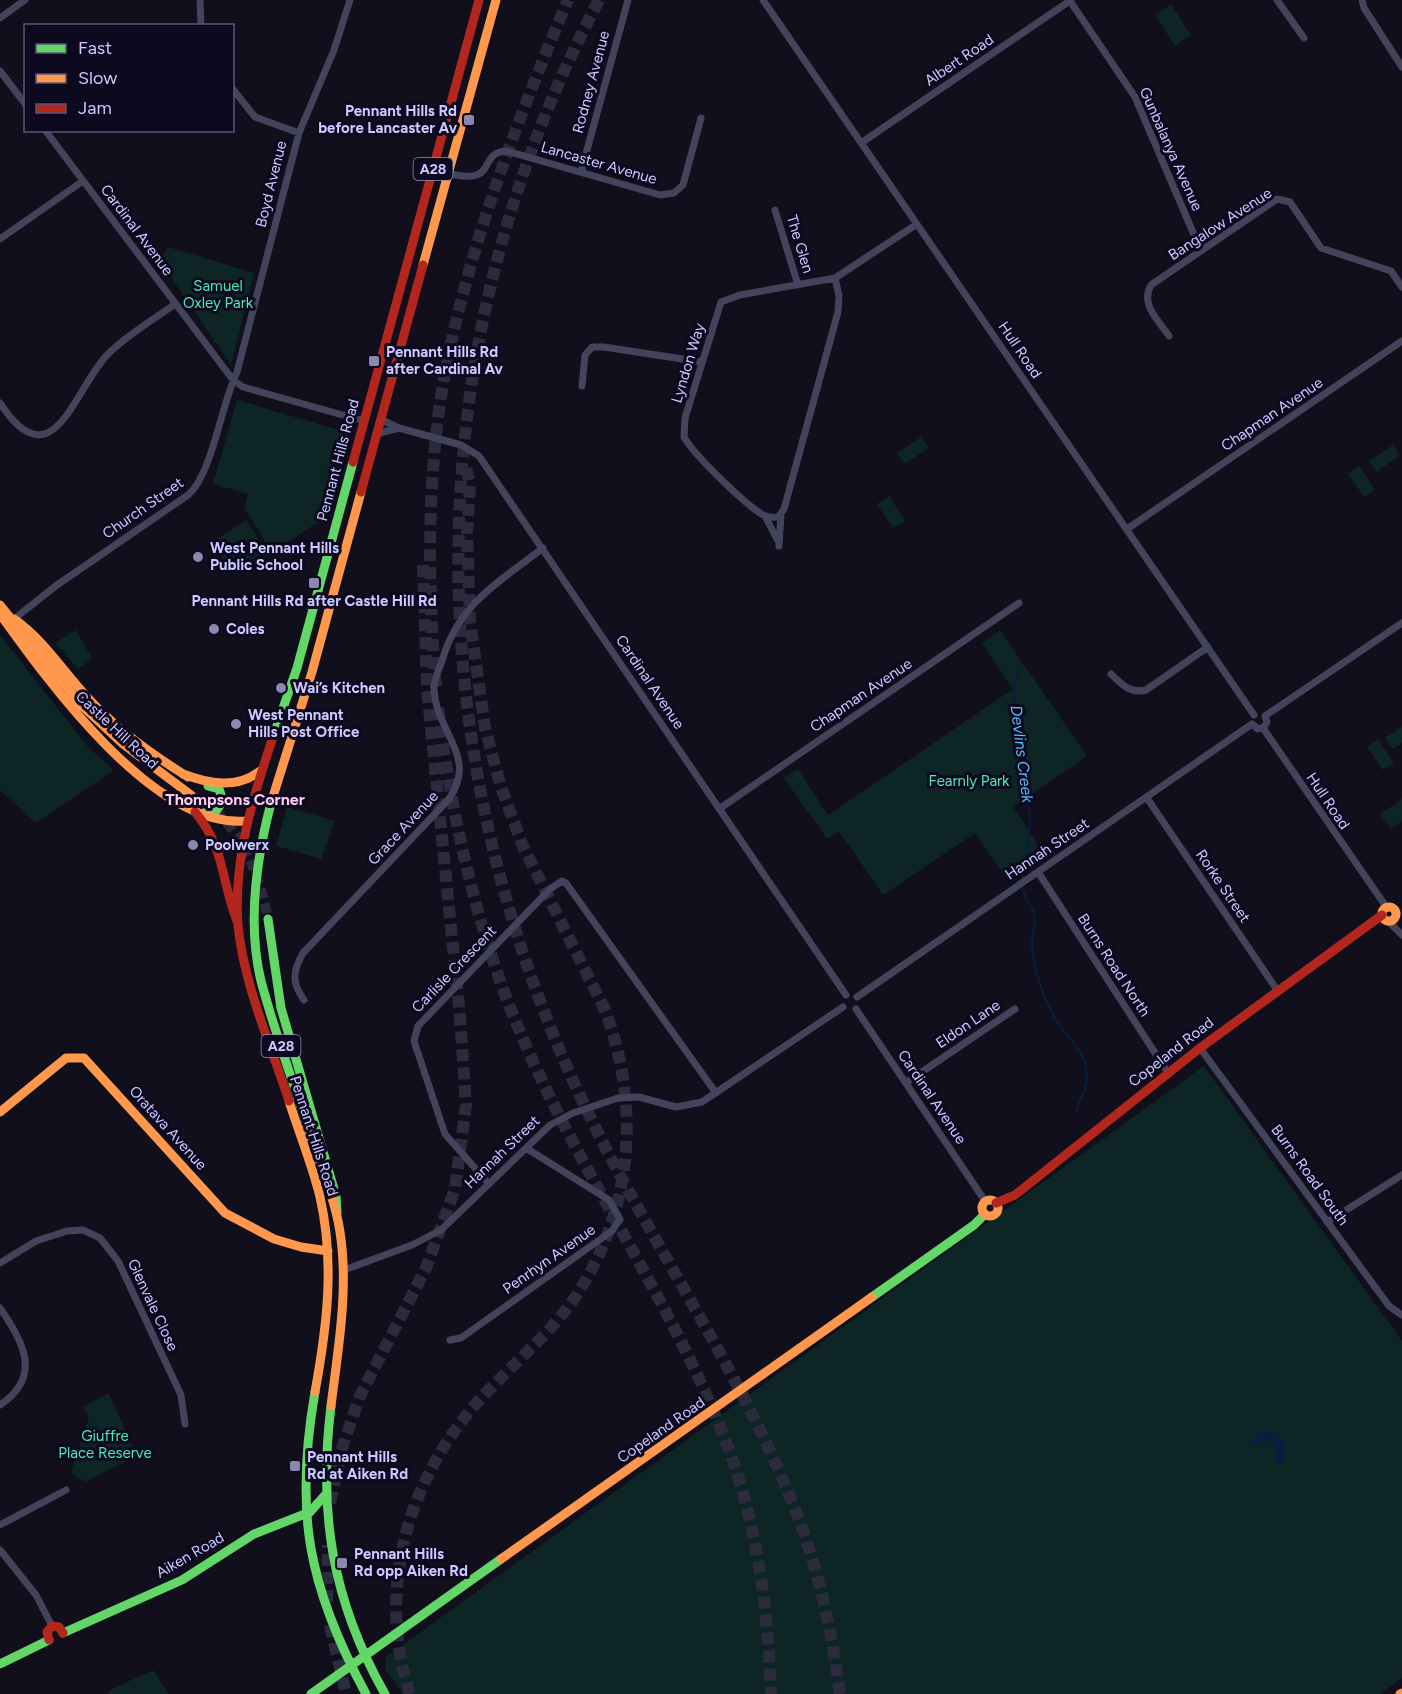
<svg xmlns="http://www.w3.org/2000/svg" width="1402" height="1694" font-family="Figtree,sans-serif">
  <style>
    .green { fill: #0d2625 }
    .water { fill: #071f3f }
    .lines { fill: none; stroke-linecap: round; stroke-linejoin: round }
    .stream { stroke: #071f3f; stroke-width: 2 }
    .primary-tunnel { stroke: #2c2b3d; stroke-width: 10; stroke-dasharray: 10 5; stroke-linecap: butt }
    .highway-tunnel { stroke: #2c2b3d; stroke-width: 12; stroke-dasharray: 12 6; stroke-linecap: butt }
    .street { stroke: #43445c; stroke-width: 7 }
    .fast { stroke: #63d668; stroke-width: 9 }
    .slow { stroke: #ff974d; stroke-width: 9 }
    .jam { stroke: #b3261e; stroke-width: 9 }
    .poi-dot { fill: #8a88af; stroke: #0d0a20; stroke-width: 2 }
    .labels { text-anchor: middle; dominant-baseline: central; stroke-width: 6; stroke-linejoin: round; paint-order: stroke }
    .shield { fill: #0d0a20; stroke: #9290bc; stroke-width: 1.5 }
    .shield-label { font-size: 14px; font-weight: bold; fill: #cbc9ff }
    .street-label { font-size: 15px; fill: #cbc9ff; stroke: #0d0a20 }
    .poi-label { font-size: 15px; font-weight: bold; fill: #cbc9ff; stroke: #0d0a20; text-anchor: start }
    .park-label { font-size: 15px; fill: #4beab6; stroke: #0d0a20 }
    .water-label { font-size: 16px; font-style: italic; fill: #57bdff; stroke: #0d0a20 }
    .neighbourhood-label { font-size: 16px; font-weight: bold; fill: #ffcbf0; stroke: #0d0a20 }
  </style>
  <rect width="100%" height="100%" fill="#100f1b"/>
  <path class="green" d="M1171 4 1191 35 1175 46 1155 15Z
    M168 247 254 273 231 365 160 261Z
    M237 400 349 433 323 519 272 552 244 508 248 494 213 484Z
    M921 437 929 448 904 464 897 453Z
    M1393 445 1400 456 1376 472 1369 461Z
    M1359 466 1375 490 1364 497 1348 474Z
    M889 496 905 521 893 528 877 504Z
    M246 520 266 551 232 573 212 542Z
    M76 630 92 659 78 669 55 643Z
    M1000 630 1087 756 1013 807 1044 854 1007 879 975 833 883 895 839 831 827 839 784 778 798 769 828 815 1013 689 982 643Z
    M0 635 89 748 114 770 36 823 0 790Z
    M1402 727V743L1393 749 1385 738Z
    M1378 739 1394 763 1383 770 1367 747Z
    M1402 799V821L1391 829 1380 814Z
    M287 807 335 821 321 859 276 846Z
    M1204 1066 1402 1341V1678L1380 1694H403L385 1669 386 1657Z
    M109 1393 136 1456 85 1482 71 1472 89 1417 83 1407Z
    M153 1670 169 1694H110L108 1691Z"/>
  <path class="water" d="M1266 1431C1279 1433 1281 1438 1287 1450L1280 1466 1275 1463 1277 1452 1273 1443 1263 1439 1259 1445 1251 1443 1256 1436Z"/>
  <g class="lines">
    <path class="stream" d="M1019 666 1014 692 1016 721 1025 759 1030 824 1022 880
      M1022 885C1023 898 1031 903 1034 914 1037 922 1032 934 1032 942 1032 965 1043 997 1054 1017 1066 1037 1086 1050 1087 1076 1088 1086 1079 1101 1076 1111"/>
    <path class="primary-tunnel" d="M191 795C201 802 213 809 221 817 248 843 261 884 268 919"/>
    <path class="highway-tunnel" d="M599 0C407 362 416 773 599 1135 666 1267 756 1397 805 1536 822 1587 833 1640 840 1694
      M436 687C427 576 426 458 450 348 476 228 520 113 568 0
      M438 708C453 827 481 949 532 1059 592 1192 678 1313 729 1450 758 1528 768 1611 771 1694
      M330 1503 341 1451 360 1396 426 1268 455 1189 466 1105 460 1017 427 688 423 565
      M327 1602 328 1545
      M330 1625 346 1694
      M410 1694C375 1588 409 1475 483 1396 514 1363 551 1333 576 1296 633 1209 641 1107 605 1010L522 844 501 787 485 728 470 622 467 533 470 485 466 468"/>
    <path class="street" d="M200 0 201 26
      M763 0 1254 715
      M1277 0 1304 38
      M1362 0 1364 8 1402 67
      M1070 1 1135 97 1201 251
      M0 18 25 0
      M0 71 26 105
      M232 88 255 117 299 133
      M45 130 233 380 243 387 364 421
      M861 143 1071 0
      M581 172 628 0
      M448 173C500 187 476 152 507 151L660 195 674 193 683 185 701 118
      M775 210 798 285
      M0 239 83 181
      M835 278 839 296 838 312 784 509 778 517C772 518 766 517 760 513 744 503 692 453 684 437L685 418 721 302 740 295 835 278 917 224
      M1169 336C1158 320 1140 304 1151 285L1277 199 1290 202 1321 248 1391 271 1402 287
      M582 386 585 355 592 347H604L702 362
      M0 403C53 485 75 387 108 354 127 335 153 320 175 304
      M380 419 399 428 461 445 479 456 846 995
      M376 434 399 428
      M765 516 778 541
      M1127 529 1402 341
      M779 546 781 514
      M14 619 57 585 188 495C212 475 221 405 237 372L299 133 334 50 350 0
      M1111 674C1122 684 1129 694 1146 690L1208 647
      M1265 716 1402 623
      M1252 724 1258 729 1264 727 1267 722 1265 716
      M1263 728 1387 908
      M1147 798 1277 990
      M719 809 1019 603
      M1038 872 1168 1073
      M1388 921 1402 935
      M857 997 1252 724
      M304 1000C291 982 293 971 303 953L449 799C479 756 435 732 434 688 434 679 439 669 442 661 458 604 499 582 543 548
      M856 1009 985 1201
      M1200 1048 1389 1306 1402 1315
      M907 1082 1015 1009
      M489 1184 445 1134 414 1041 418 1026 550 889 562 881 566 883 716 1093
      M1327 1222 1402 1175
      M0 1263 36 1241 67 1231 83 1230 100 1238 118 1261 181 1395 185 1424
      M344 1270 412 1245 441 1230 550 1125 573 1113 618 1098 639 1097 676 1107 702 1102 843 1007
      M0 1308C23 1342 43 1376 0 1405
      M450 1340 461 1338 612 1231 620 1219 609 1200 526 1148
      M0 1525 66 1490
      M0 1550 36 1595 52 1626"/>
    <path class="fast" d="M273 737 297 668 353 462
      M271 803C256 860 247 923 261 981 274 1030 292 1078 307 1126
      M204 813 216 811 223 801 219 789 208 786
      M268 919 281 1008 336 1196 337 1213
      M872 1297 974 1225 985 1214
      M315 1392C294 1512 308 1587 366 1694
      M331 1406C318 1512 332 1601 385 1694
      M63 1633 182 1580 254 1534 310 1512 326 1494
      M0 1664 49 1640
      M311 1694 501 1559"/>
    <path class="slow" d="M423 265 496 0
      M0 605 81 705 123 744 191 795
      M0 614C48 681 154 829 246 821
      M14 619C44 640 62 670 87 697 116 729 151 754 188 777
      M183 774C209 784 237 789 260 771
      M271 803 312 672 361 492
      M1382 914a7 7 0 1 1 14 0a7 7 0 1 1-14 0Z
      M289 1101C299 1133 312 1164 320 1197 335 1263 327 1326 315 1392
      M0 1112 66 1058H84L225 1213 274 1239 301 1247 328 1251
      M307 1126C318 1159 335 1198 340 1232 349 1289 338 1349 331 1406
      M982 1208a8 8 0 1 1 16 0a8 8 0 1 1-16 0Z
      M501 1559 872 1297
      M1400 1694 1402 1693"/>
    <path class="jam" d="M353 462 479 0
      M361 492 423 265
      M273 737C253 797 233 860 238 925 243 982 271 1046 289 1101
      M195 812C225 848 221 880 237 921
      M996 1203 1015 1195 1200 1048 1382 915
      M49 1640 47 1632 52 1626 59 1627 63 1633"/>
  </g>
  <g class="poi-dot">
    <rect x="463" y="114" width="12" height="12" rx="3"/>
    <rect x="368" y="355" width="12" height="12" rx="3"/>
    <circle cx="198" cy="557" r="6"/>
    <rect x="308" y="577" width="12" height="12" rx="3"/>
    <circle cx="214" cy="629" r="6"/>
    <circle cx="281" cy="688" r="6"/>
    <circle cx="236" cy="724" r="6"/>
    <circle cx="193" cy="845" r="6"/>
    <rect x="289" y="1460" width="12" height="12" rx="3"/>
    <rect x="336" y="1557" width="12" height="12" rx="3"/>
  </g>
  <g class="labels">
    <g class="shield">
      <rect x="413.5" y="158" width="39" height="22" rx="4.5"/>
      <rect x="261.5" y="1035" width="39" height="22" rx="4.5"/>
    </g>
    <g class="shield-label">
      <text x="433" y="169">A28</text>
      <text x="281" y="1046">A28</text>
    </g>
    <g class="street-label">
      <text transform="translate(959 60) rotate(-34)">Albert Road</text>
      <text transform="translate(591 82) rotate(-75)">Rodney Avenue</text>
      <text transform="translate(1171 149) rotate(66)">Gunbalanya Avenue</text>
      <text transform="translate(599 163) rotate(16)">Lancaster Avenue</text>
      <text transform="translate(271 184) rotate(-76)">Boyd Avenue</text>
      <text transform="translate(1220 224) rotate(-33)">Bangalow Avenue</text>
      <text transform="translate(137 230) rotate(53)">Cardinal Avenue</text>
      <text transform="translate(800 244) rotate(73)">The Glen</text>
      <text transform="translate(1020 350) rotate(56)">Hull Road</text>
      <text transform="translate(688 363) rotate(-73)">Lyndon Way</text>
      <text transform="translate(1272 414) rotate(-34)">Chapman Avenue</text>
      <text transform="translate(338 460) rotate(-75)">Pennant Hills Road</text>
      <text transform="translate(143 508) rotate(-35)">Church Street</text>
      <text transform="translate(650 682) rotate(56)">Cardinal Avenue</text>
      <text transform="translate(861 695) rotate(-34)">Chapman Avenue</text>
      <text transform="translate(117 730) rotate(43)">Castle Hill Road</text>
      <text transform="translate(1328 801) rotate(56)">Hull Road</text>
      <text transform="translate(403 828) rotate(-47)">Grace Avenue</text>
      <text transform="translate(1047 849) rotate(-34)">Hannah Street</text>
      <text transform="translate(1223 886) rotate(56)">Rorke Street</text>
      <text transform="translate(1114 965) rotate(57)">Burns Road North</text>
      <text transform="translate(454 969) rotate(-46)">Carlisle Crescent</text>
      <text transform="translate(968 1024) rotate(-34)">Eldon Lane</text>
      <text transform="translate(1171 1052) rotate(-38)">Copeland Road</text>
      <text transform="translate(932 1097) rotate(56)">Cardinal Avenue</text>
      <text transform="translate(168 1128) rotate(48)">Oratava Avenue</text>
      <text transform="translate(314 1136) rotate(72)">Pennant Hills Road</text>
      <text transform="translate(502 1152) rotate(-44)">Hannah Street</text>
      <text transform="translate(1310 1175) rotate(54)">Burns Road South</text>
      <text transform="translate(549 1259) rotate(-35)">Penrhyn Avenue</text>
      <text transform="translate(153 1305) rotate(65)">Glenvale Close</text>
      <text transform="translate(661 1430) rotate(-35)">Copeland Road</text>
      <text transform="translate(190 1555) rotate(-30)">Aiken Road</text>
    </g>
    <g class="poi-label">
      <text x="457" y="111" text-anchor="end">Pennant Hills Rd<tspan x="457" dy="17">before Lancaster Av</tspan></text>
      <text x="386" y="352">Pennant Hills Rd<tspan x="386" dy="17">after Cardinal Av</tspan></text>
      <text x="210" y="548">West Pennant Hills<tspan x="210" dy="17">Public School</tspan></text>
      <text x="314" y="601" text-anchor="middle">Pennant Hills Rd after Castle Hill Rd</text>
      <text x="226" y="629">Coles</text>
      <text x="293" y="688">Wai’s Kitchen</text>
      <text x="248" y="715">West Pennant<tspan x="248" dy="17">Hills Post Office</tspan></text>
      <text x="205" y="845">Poolwerx</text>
      <text x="307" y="1457">Pennant Hills<tspan x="307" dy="17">Rd at Aiken Rd</tspan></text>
      <text x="354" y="1554">Pennant Hills<tspan x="354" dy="17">Rd opp Aiken Rd</tspan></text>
    </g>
    <g class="park-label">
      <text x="218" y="286">Samuel<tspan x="218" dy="17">Oxley Park</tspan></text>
      <text x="969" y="781">Fearnly Park</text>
      <text x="105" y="1436">Giuffre<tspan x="105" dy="17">Place Reserve</tspan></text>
    </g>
    <g class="water-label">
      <text transform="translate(1022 754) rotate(83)">Devlins Creek</text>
    </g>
    <g class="neighbourhood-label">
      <text x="235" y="799">Thompsons Corner</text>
    </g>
  </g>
  <rect x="24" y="24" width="210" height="108" fill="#0d0a20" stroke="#595679" stroke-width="1.5"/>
  <rect x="36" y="44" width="30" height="9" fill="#63d668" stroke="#595679" stroke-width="1.5"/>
  <text x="78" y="54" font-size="18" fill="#cbc9ff">Fast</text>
  <rect x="36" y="74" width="30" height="9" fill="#ff974d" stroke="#595679" stroke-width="1.5"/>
  <text x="78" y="84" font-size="18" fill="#cbc9ff">Slow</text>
  <rect x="36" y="104" width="30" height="9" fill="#b3261e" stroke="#595679" stroke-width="1.5"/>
  <text x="78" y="114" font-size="18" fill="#cbc9ff">Jam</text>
</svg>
